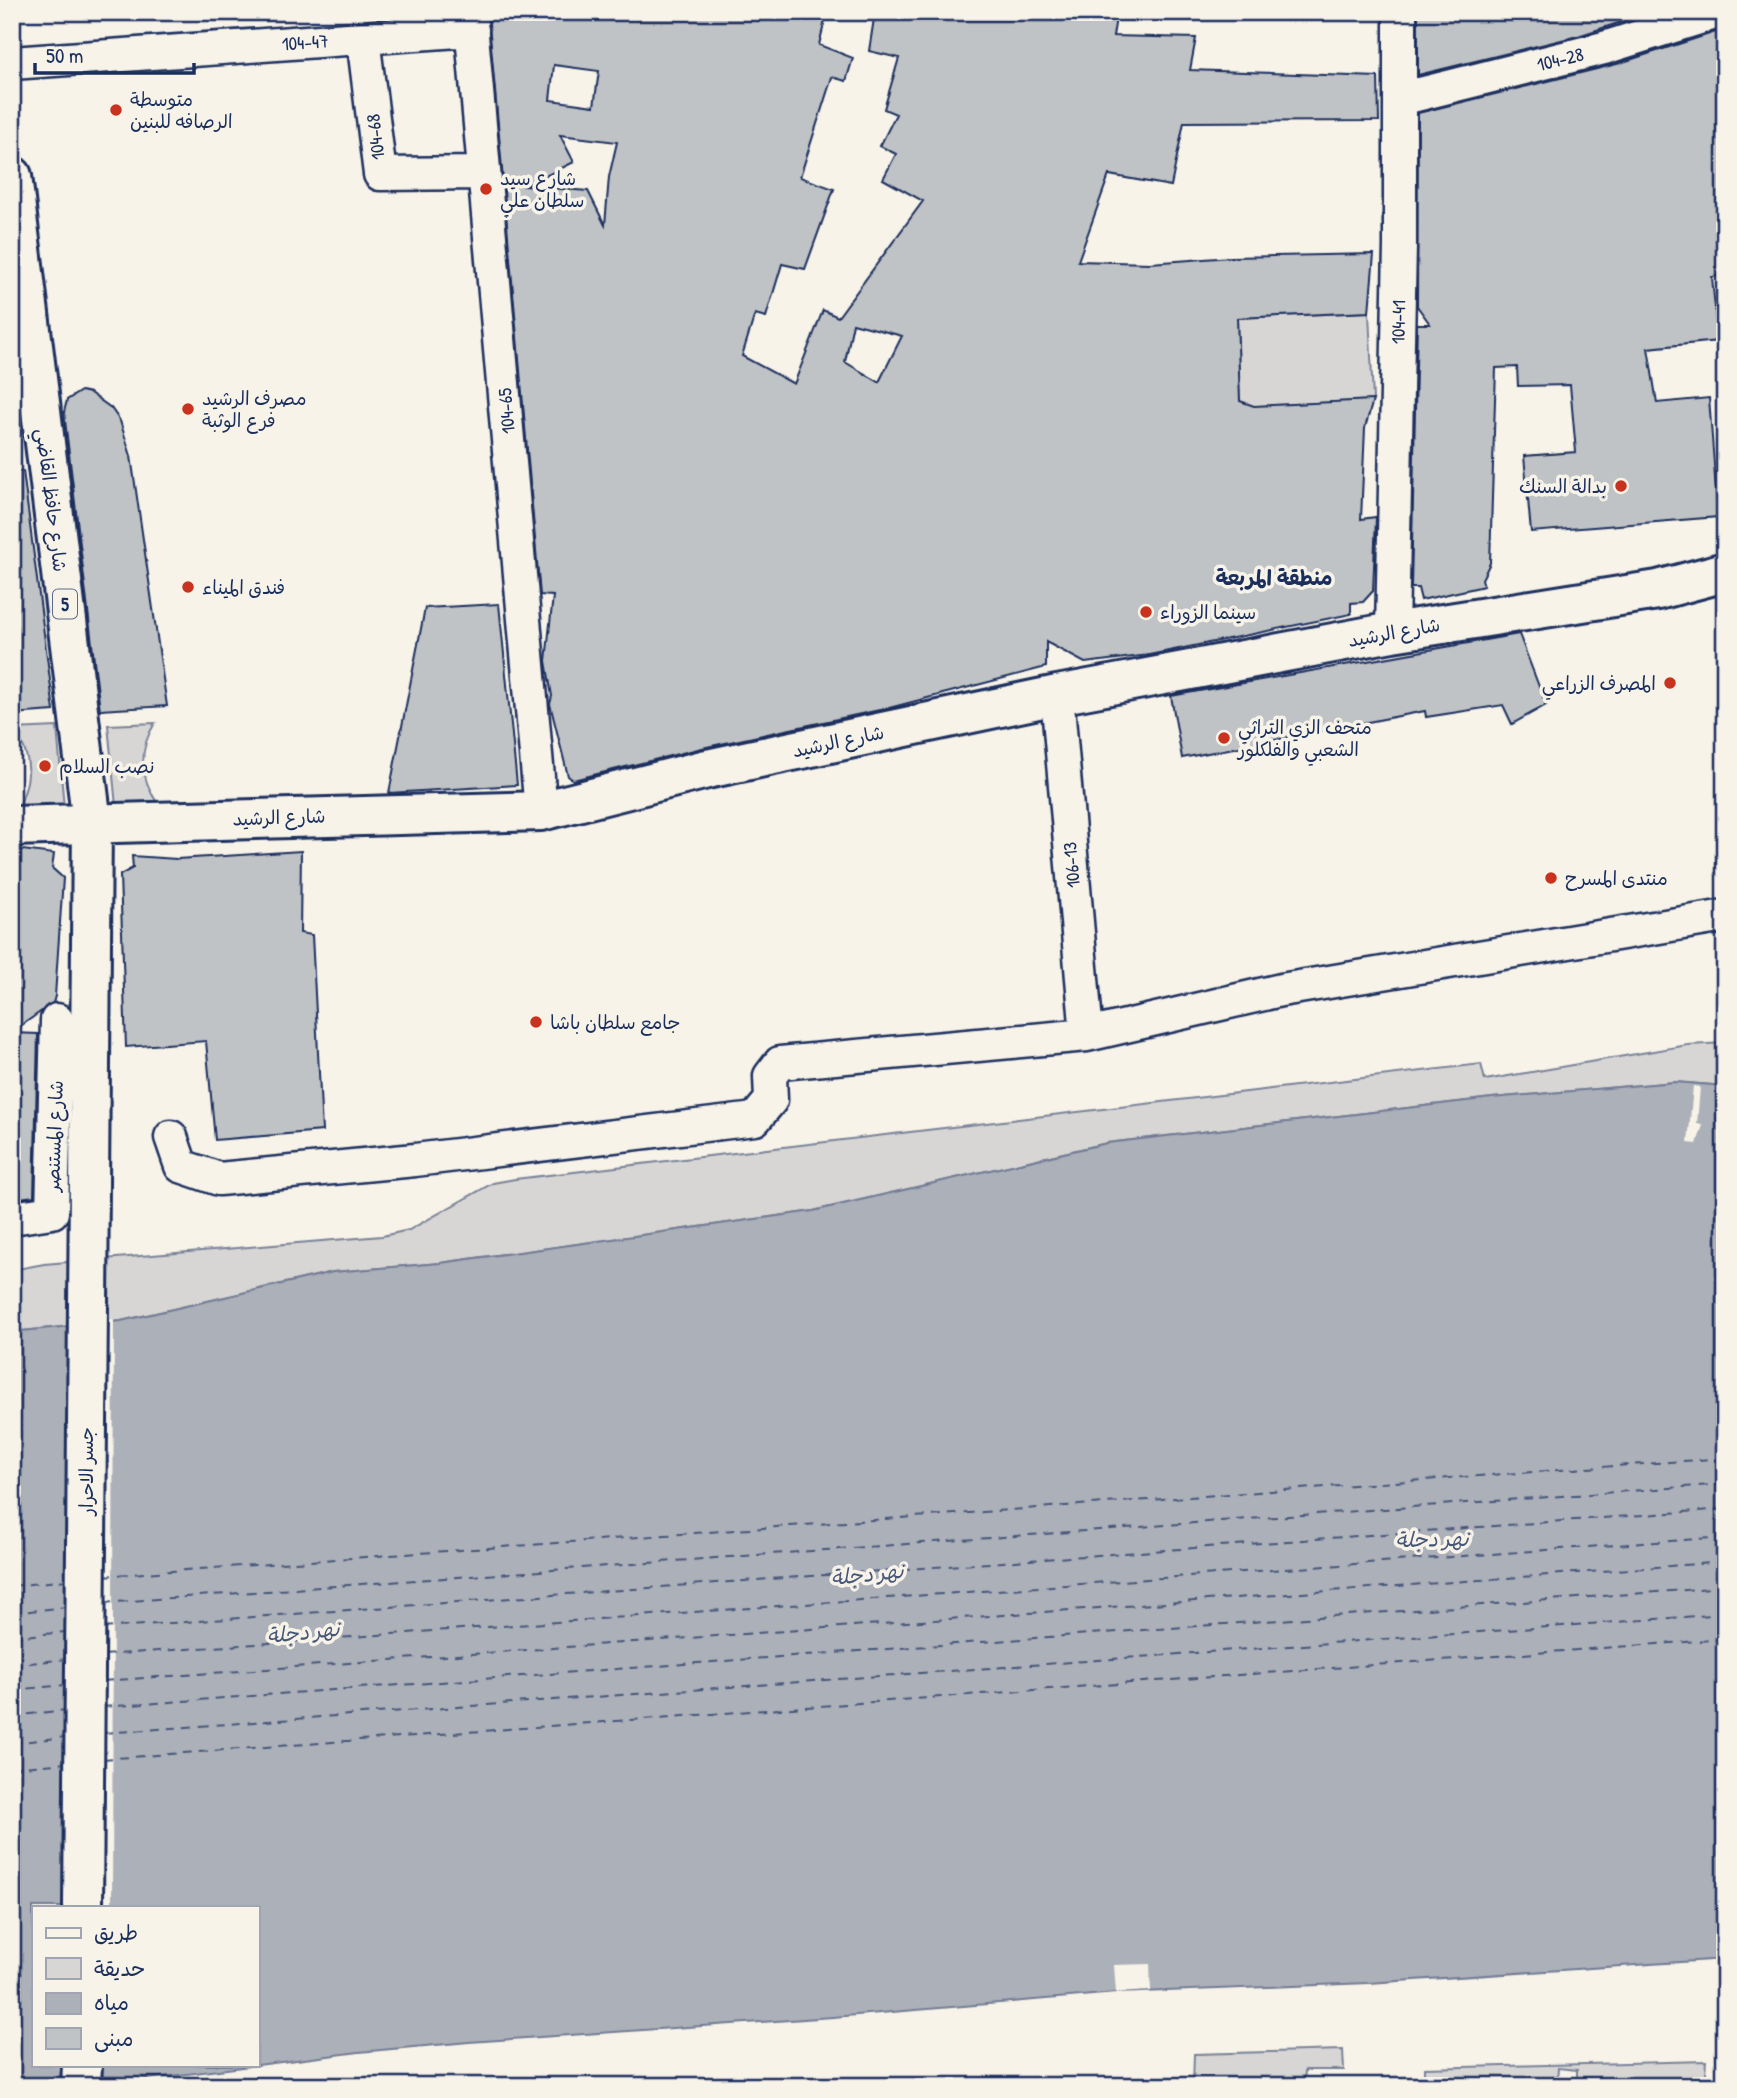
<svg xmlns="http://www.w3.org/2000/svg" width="1737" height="2098" font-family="'Patrick Hand','Playpen Sans Arabic',sans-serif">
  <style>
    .green { fill: #d7d6d4; stroke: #798299; stroke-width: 2 }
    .water { fill: #acb0b9; stroke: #727c95; stroke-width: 2; fill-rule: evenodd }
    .pier { fill: #f7f3e8 }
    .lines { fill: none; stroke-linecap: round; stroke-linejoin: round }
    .ferry { stroke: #465679; stroke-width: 2; stroke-dasharray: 9 7; stroke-linecap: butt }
    .building { fill: #c0c3c5; stroke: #1b2f5e; stroke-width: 2; fill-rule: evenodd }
    .minor-casing { stroke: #1b2f5e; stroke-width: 37 }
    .major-casing { stroke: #1b2f5e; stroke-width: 44 }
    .minor { stroke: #f7f3e8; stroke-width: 32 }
    .major { stroke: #f7f3e8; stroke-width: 38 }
    .poi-dot { fill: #c8321e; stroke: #f7f3e8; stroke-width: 2.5 }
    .labels { text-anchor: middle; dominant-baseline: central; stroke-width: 7; stroke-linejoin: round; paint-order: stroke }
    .shield { fill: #f7f3e8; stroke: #5d6a87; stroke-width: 2 }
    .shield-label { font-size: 18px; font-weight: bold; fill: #1b2f5e }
    .street-label { font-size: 19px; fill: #1b2f5e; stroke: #f7f3e8 }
    .poi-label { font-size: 19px; fill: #1b2f5e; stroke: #f7f3e8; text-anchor: start }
    .neighbourhood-label { font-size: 21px; font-weight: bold; fill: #1b2f5e; stroke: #f7f3e8 }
    .water-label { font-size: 21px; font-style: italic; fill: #465679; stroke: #f7f3e8 }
  </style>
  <rect width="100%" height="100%" fill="#f7f3e8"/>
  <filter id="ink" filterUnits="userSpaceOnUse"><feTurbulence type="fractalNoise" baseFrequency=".0143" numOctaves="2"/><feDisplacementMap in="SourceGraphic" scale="14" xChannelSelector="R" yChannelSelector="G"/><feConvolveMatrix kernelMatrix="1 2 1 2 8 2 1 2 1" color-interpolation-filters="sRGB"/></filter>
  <g filter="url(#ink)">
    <path class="green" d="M1369 312 1373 400 1240 407 1237 318Z
      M155 723C138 750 140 778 158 804L116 806 108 725Z
      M57 727 64 808 17 810C32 780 33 757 14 729Z
      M1725 1043V1086L1675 1082 1492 1098 1107 1143 813 1211 440 1263 333 1272 121 1321 12 1332V1270L44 1264 382 1236 409 1230 493 1183 515 1179 1481 1064 1485 1080 1688 1045Z
      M1343 2050 1344 2070H1305L1304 2086H1264V2079H1244V2086H1193L1194 2054Z
      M1707 2061 1705 2086H1577V2070L1558 2068 1557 2082 1424 2086V2068Z"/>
    <path class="water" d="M1675 1082 1725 1086V1959L1369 1983 1116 1993 833 2017 469 2042 359 2052 140 2080 12 2085V1332L121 1321 333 1272 440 1263 813 1211 1107 1143 1492 1098ZM33 1907H257V2065H33Z"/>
    <path class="pier" d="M1693 1086 1700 1087 1697 1124 1703 1125 1697 1144 1688 1143Z
      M114 1319 112 1907H62L67 1324Z
      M1150 1964 1151 1991 1116 1993 1114 1965Z"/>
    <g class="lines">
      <path class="ferry" d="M103 1576 1725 1458
        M12 1586 66 1580
        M103 1603 1725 1484
        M12 1613 66 1607
        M103 1628 1725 1509
        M12 1637 66 1632
        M104 1655 1725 1537
        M12 1665 67 1659
        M103 1681 1725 1562
        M12 1690 66 1685
        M103 1707 1725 1587
        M12 1716 66 1710
        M104 1733 1725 1614
        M12 1743 67 1737
        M103 1759 1725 1639
        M12 1768 66 1763"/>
    </g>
    <path class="building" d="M488 12H598L638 17V12H827L819 45 853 58 846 81 832 77 800 177 834 189 805 269 782 264 766 317 755 314 742 356 794 384 823 310 838 317 923 201 883 179 896 154 880 146 896 114 884 109 899 58 869 51 875 12H1117L1113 36 1196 38 1190 70 1378 77 1379 121 1184 122 1171 186 1109 175 1078 261 1150 263 1231 257 1374 254 1369 312 1237 318 1240 401 1254 406 1373 400 1365 428 1361 519 1376 517 1373 591 1363 602 1351 603V614L1149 655 1085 663 1046 642V667L889 708 702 748 573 780 568 776 550 704 552 696 546 661 553 596 540 595ZM554 65 599 71 594 106 550 100ZM560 135 617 142 609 177 605 225 588 191 525 186 574 162ZM853 323 902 336 879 382 845 362Z
      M1418 12H1640V16L1578 36 1418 75Z
      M1725 29V275L1712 277 1718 341 1648 348 1657 403 1709 398 1718 517 1531 532 1524 456 1576 452 1570 385 1518 386 1517 367 1496 368 1490 563 1482 579 1484 586 1421 600 1418 588H1411L1417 324H1430L1417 306 1418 113 1617 64Z
      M81 391 90 393 111 408 120 421 131 456 167 706 100 710 64 412 67 400Z
      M23 471 54 711 12 714V472Z
      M499 604 517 785 389 793 425 608Z
      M1519 634 1546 705 1512 724 1503 705 1426 717 1425 711 1182 758 1171 696Z
      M15 849 54 854 52 868 63 878 55 996 53 1003 12 1032V859Z
      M301 851 300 933 312 935 322 1131 215 1140 206 1041 126 1047 120 875 133 868 132 856 177 859Z
      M12 1033 38 1034 34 1196 12 1199Z"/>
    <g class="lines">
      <g class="minor-casing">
        <path id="minor" d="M470 12 541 811
          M363 38 380 174 484 173
          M12 63 472 30
          M1400 99 1604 48 1718 12
          M1392 632 1400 245V12
          M1057 695 1087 1035
          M171 1137 181 1166 219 1179 415 1160 755 1119 771 1100 770 1076 780 1063 1087 1035 1281 990 1725 916
          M12 1218 52 1212 57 1020"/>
      </g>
      <g class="major-casing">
        <path id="major" d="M12 176 92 823 83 1907
          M12 826 541 811 707 769 1057 695 1392 632 1658 590 1725 572
          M81 2086 82 2065"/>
      </g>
      <use href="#minor" class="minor"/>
      <use href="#major" class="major"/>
    </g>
  </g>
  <g class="poi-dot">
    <circle cx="116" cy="110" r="7"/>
    <circle cx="486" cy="189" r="7"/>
    <circle cx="188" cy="409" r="7"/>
    <circle cx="1621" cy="486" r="7"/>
    <circle cx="188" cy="587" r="7"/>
    <circle cx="1146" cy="612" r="7"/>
    <circle cx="1670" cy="683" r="7"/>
    <circle cx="1224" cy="738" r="7"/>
    <circle cx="45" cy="766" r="7"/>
    <circle cx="1551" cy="878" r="7"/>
    <circle cx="536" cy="1022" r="7"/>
  </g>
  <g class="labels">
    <rect class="shield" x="53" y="589.5" width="24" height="29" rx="5"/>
    <g class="shield-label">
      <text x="65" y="604">5</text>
    </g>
    <g class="street-label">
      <text transform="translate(305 42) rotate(-4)">104-47</text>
      <text transform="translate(1560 59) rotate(-14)">104-28</text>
      <text transform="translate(375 137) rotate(-97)">104-68</text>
      <text transform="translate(1398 322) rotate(-89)">104-41</text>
      <text transform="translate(506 411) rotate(-95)">104-65</text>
      <text transform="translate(52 500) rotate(83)">شارع حافظ القاضي</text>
      <text transform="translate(1394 632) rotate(-10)">شارع الرشيد</text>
      <text transform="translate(838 741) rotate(-12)">شارع الرشيد</text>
      <text transform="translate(279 817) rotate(-2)">شارع الرشيد</text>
      <text transform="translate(1071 865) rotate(-95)">106-13</text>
      <text transform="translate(54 1136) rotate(-88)">شارع المستنصر</text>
      <text transform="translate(86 1471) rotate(-90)">جسر الاحرار</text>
    </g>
    <g class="poi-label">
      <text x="130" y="99">متوسطة<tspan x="130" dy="22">الرصافه للبنين</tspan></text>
      <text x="500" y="178">شارع سيد<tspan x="500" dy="22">سلطان علي</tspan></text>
      <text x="202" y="398">مصرف الرشيد<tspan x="202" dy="22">فرع الوثبة</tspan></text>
      <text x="1607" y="486" text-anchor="end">بدالة السنك</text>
      <text x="202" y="587">فندق الميناء</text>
      <text x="1160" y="612">سينما الزوراء</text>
      <text x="1656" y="683" text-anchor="end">المصرف الزراعي</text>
      <text x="1238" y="727">متحف الزي التراثي<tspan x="1238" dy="22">الشعبي والفلكلور</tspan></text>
      <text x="59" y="766">نصب السلام</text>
      <text x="1565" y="878">منتدى المسرح</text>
      <text x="550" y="1022">جامع سلطان باشا</text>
    </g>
    <g class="neighbourhood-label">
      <text x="1274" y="577">منطقة المربعة</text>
    </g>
    <g class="water-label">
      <text transform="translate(1432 1539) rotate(-1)">نهر دجلة</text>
      <text transform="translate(867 1574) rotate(-6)">نهر دجلة</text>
      <text transform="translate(303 1632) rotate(-6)">نهر دجلة</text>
    </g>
  </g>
  <rect width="1737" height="2098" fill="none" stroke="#f7f3e8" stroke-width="42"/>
  <rect x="21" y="21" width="1695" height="2056" fill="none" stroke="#1b2f5e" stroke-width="2.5" filter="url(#ink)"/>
  <rect x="32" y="1906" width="228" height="161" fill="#f7f3e8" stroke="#9fa5b1" stroke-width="2"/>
  <rect x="46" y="1928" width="35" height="10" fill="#f7f3e8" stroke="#9fa5b1" stroke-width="2"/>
  <text x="94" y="1940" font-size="21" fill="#1b2f5e">طريق</text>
  <rect x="46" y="1958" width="35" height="21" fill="#d7d6d4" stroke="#9fa5b1" stroke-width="2"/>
  <text x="94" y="1976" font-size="21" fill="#1b2f5e">حديقة</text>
  <rect x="46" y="1993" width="35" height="21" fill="#acb0b9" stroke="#9fa5b1" stroke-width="2"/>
  <text x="94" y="2010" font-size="21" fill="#1b2f5e">مياه</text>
  <rect x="46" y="2028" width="35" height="21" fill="#c0c3c5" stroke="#9fa5b1" stroke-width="2"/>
  <text x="94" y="2046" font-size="21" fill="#1b2f5e">مبنى</text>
  <path d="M35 63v10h159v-10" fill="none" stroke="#1b2f5e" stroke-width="3.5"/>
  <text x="46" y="63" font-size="21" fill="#1b2f5e" stroke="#f7f3e8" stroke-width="5" paint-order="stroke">50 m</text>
</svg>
